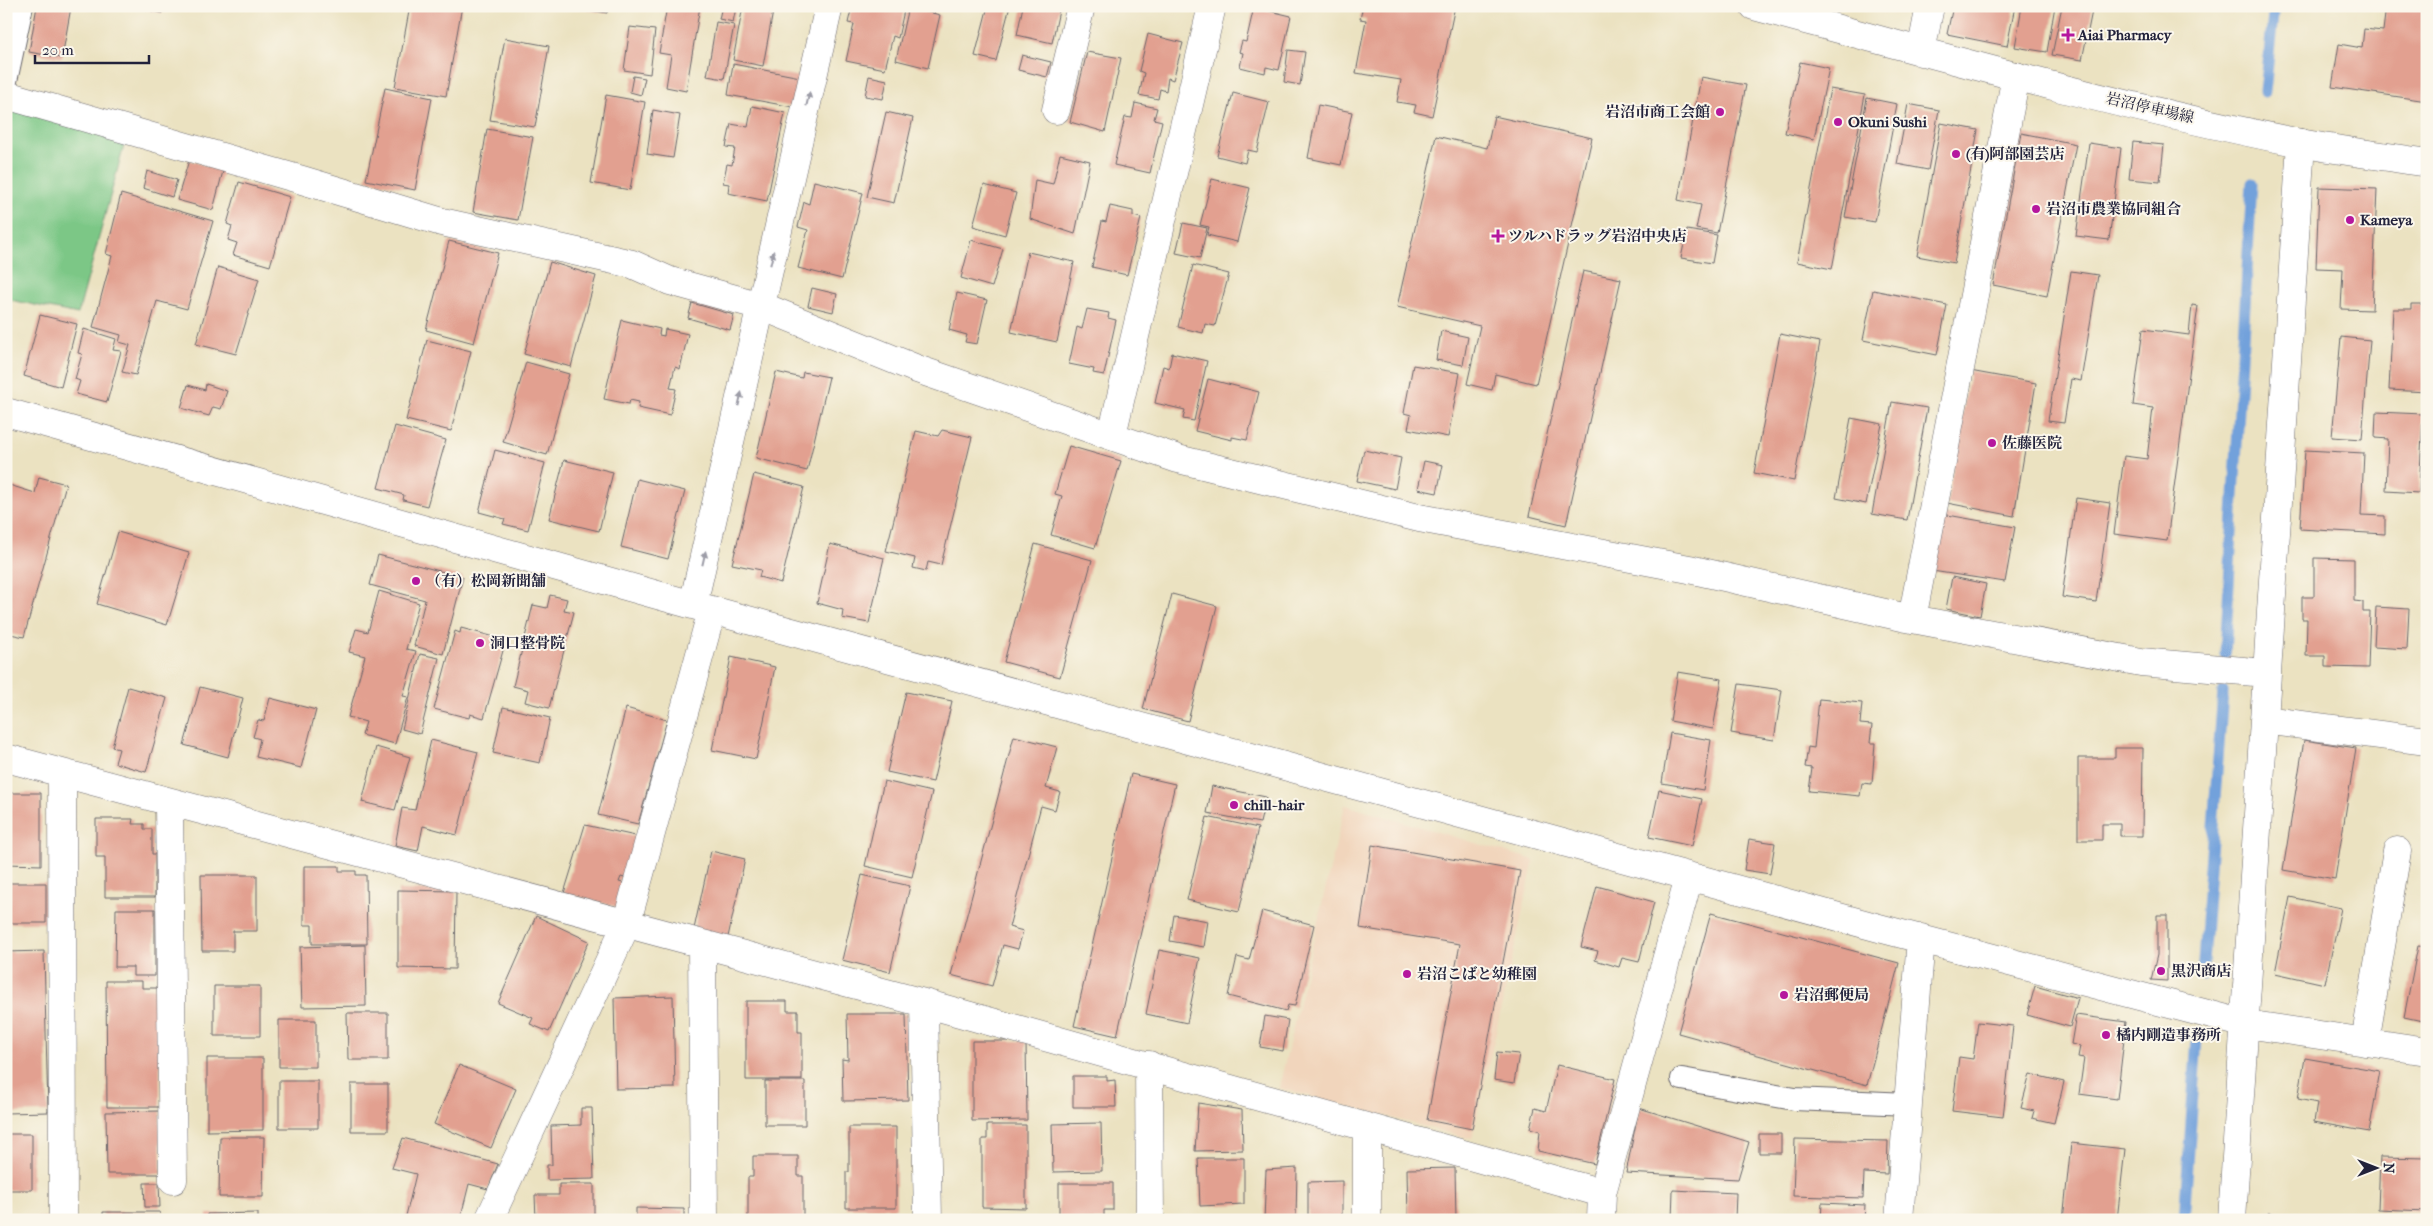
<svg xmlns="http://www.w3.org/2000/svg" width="2433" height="1226" font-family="'IM FELL French Canon','Noto Serif JP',serif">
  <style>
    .built { fill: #f1d5bc }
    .green { fill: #7cc786; stroke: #4f7460 }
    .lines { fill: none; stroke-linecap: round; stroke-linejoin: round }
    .stream { stroke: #72a1db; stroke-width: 11 }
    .building { fill: #e2a090 }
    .lane-casing { stroke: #68656a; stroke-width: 24 }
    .street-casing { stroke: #68656a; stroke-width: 29 }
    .secondary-casing { stroke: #68656a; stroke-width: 29 }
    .lane { stroke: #fff; stroke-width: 22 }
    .street { stroke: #fff; stroke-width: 28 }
    .secondary { stroke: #fff; stroke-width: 28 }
    .oneway { fill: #9c9ca7 }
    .poi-dot { fill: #b5179e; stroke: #fbf7ec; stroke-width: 2 }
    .labels { text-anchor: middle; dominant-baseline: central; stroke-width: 4; stroke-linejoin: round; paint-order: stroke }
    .poi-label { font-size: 15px; font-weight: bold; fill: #22223b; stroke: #fbf7ec; text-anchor: start }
    .street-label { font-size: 15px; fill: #22223b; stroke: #fbf7ec }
  </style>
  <rect width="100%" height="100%" fill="#fbf7ec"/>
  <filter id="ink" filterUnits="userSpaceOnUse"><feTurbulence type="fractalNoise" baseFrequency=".02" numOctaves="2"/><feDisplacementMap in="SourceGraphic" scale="10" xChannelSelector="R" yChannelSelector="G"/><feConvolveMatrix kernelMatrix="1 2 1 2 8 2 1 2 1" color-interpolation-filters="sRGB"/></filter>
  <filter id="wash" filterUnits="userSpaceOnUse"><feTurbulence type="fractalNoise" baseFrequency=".0096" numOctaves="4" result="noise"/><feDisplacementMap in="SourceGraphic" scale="20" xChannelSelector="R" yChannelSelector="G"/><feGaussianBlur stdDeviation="1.12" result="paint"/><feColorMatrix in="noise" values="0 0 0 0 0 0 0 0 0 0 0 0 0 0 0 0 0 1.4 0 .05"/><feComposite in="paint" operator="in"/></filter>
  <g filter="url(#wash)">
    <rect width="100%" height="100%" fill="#ebe2c1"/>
    <path class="built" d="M1345 805 1534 860 1472 1139 1279 1088Z"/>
    <path class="green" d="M6 107 125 142 78 314 6 299Z"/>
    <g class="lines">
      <path class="stream" d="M2265 92 2274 6
        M2225 654 2252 183
        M2202 976 2223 691
        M2184 1220 2197 1038"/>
    </g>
    <g id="blocks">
      <path class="building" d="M37 6 71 7 62 58 29 52Z
        M130 6H163L162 13Z
        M410 6H462L446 96 395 87Z
        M577 6H608L607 13 577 8Z
        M667 6H700L686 91 666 87 671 55 659 53Z
        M722 6 736 8 733 22 719 19Z
        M743 6H774L763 66 733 60Z
        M852 6H905L898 38 893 36 885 69 846 61 854 24 848 23Z
        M988 6H1010L996 61 975 56Z
        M1023 6H1060L1052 43 1017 35Z
        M1363 6H1455L1432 116 1414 112 1416 105 1397 102 1401 80 1356 73 1366 20 1360 19Z
        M1953 6H2015L2007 46 1947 34Z
        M2022 6H2055L2047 52 2015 47Z
        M2062 6H2093L2082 60 2052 55Z
        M2386 6H2427V101L2332 87 2339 44 2362 48 2364 29 2383 31Z
        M908 7 940 15 928 68 896 60Z
        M1254 7 1291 16 1279 70 1266 67 1265 73 1240 67 1243 53 1239 52 1242 41 1246 42Z
        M716 22 734 25 724 79 707 76Z
        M630 27 655 30 650 74 624 70Z
        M1148 34 1183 43 1173 80 1168 78 1166 91 1160 89 1158 99 1139 95 1144 73 1139 71Z
        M505 38 549 46 535 127 490 120Z
        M1288 50 1305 52 1300 85 1284 82Z
        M1087 52 1121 58 1105 132 1070 122Z
        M1022 55 1051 62 1047 77 1018 70Z
        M1800 62 1829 68 1814 139 1785 133Z
        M733 64 800 77 793 107 728 95Z
        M633 76 645 78 641 95 630 92Z
        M869 76 887 80 883 99 865 96Z
        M1701 77 1746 85 1717 233 1696 229 1701 205 1678 200Z
        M385 88 432 98 415 190 366 180Z
        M1830 89 1865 95 1832 269 1797 262Z
        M1233 93 1269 102 1257 152 1248 150 1245 163 1217 156Z
        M606 95 645 102 630 190 591 183Z
        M1867 98 1897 104 1875 222 1845 217Z
        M1135 103 1157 108 1154 119 1162 121 1150 173 1114 165 1125 117 1132 118Z
        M1908 104 1939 110 1928 170 1897 164Z
        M1318 105 1352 112 1341 165 1308 158Z
        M752 106 785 113 767 201 728 193 729 184 723 183 727 164 732 165 735 148 726 147 731 124 748 127Z
        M653 110 680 115 673 158 647 154Z
        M886 112 913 118 894 203 867 197Z
        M1494 116 1592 138 1536 384 1495 374 1492 390 1467 384 1480 326 1397 307 1436 136 1487 148Z
        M1941 123 1978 130 1954 263 1917 256Z
        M487 129 533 137 518 220 473 212Z
        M2021 133 2076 144 2047 296 1993 285Z
        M2133 142 2164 145 2160 182 2129 179Z
        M2089 143 2121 148 2109 240 2076 236Z
        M1060 154 1090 161 1075 234 1030 219 1035 180 1053 184Z
        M189 160 223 171 213 210 177 200Z
        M147 171 177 180 172 197 143 188Z
        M1212 179 1250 188 1237 242 1207 235 1209 227 1200 225Z
        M814 181 863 193 842 279 798 268 808 230 798 227 804 202 809 204Z
        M239 182 290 197 270 266 233 255 237 243 228 240 232 226 227 224Z
        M984 185 1016 193 1005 235 973 226Z
        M2319 187 2377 189 2372 310 2341 309 2343 269 2316 268Z
        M121 194 213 221 187 309 157 301 136 375 122 372 130 345 119 342 121 335 93 327 112 256 106 254Z
        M1110 206 1133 211V216L1141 218 1127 275 1092 267 1102 221 1106 222Z
        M1183 223 1207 228 1200 258 1176 253Z
        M1687 230 1717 235 1712 263 1681 258Z
        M971 240 1003 249 992 287 961 278Z
        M449 241 498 253 474 343 426 330Z
        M1028 252 1074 262 1057 342 1011 332Z
        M550 262 596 276 571 367 524 354Z
        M1193 265 1229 274 1215 326 1205 324 1203 333 1178 327Z
        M218 267 259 279 236 354 196 344Z
        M1583 271 1621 279 1566 525 1529 516Z
        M2071 271 2098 275 2081 381 2071 379 2064 423 2048 421Z
        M812 288 837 294 833 312 808 306Z
        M1873 290 1947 305 1937 355 1863 340Z
        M957 293 987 300 977 344 965 342 967 335 949 330Z
        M692 303 734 315 730 330 688 318Z
        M2411 304H2427V392L2389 390 2393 309H2411Z
        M2192 305 2198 306 2167 541 2114 534 2124 456 2147 459 2153 408 2133 405 2143 329 2189 335Z
        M1087 309 1109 313 1108 318 1116 320 1104 375 1093 373 1094 369 1069 364 1077 327 1082 329Z
        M40 315 77 324 61 387 24 376Z
        M622 320 660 329 659 335 664 336 665 329 688 334 680 369 675 367 670 388 676 389 670 415 638 408 639 402 630 400 629 404 604 399Z
        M84 329 116 339 113 350 121 351 107 402 76 394 80 381 75 379 82 354 78 353Z
        M1441 331 1468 337 1463 365 1436 360Z
        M1780 334 1820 342 1794 481 1754 473Z
        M2341 337 2370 340 2362 439 2332 437Z
        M427 340 471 351 451 431 406 420Z
        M1172 353 1207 361 1194 421 1183 419 1185 410 1155 403 1163 366 1169 368Z
        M526 362 569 374 547 455 503 442Z
        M1413 365 1460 373 1448 437 1408 429 1411 415 1404 413Z
        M1970 371 2036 383 2014 516 1947 503Z
        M776 372 802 378 803 372 829 377 807 471 756 458Z
        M1208 379 1259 392 1247 440 1232 437V440L1195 431Z
        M206 384 227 391 221 409 213 407 209 416 181 408 188 385 205 390Z
        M1892 402 1927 408 1907 520 1872 514Z
        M2376 412 2423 414 2419 493 2386 491 2388 439 2375 438Z
        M1851 418 1882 424 1866 504 1836 498Z
        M395 426 446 440 427 506 403 500 404 495 378 488Z
        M942 430 972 437 941 565 928 562 926 571 913 568 915 558 886 551 916 431 938 436Z
        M1069 446 1121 461 1095 548 1051 535 1062 496 1055 494Z
        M495 450 545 463 528 530 503 524 505 519 479 512Z
        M1364 450 1401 458 1395 489 1357 481Z
        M2305 450 2364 453 2361 515 2385 516V534L2300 529Z
        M564 460 613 472 599 531 549 519Z
        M1424 461 1443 465 1437 493 1418 489Z
        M754 474 804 487 781 583 759 577 761 570 732 564Z
        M39 477 66 484 24 637 6 633V484L35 493Z
        M637 479 685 491 668 559 621 547Z
        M2076 498 2110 503 2096 602 2062 597Z
        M1942 514 2015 527 2005 582 1932 571Z
        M118 532 189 553 167 625 97 604Z
        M830 544 884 558 869 623 842 618 843 610 817 603Z
        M1035 544 1092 560 1060 677 1004 662Z
        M378 555 463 577 443 654 414 646 425 600 370 585Z
        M2314 558 2354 559V601L2363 602V612H2370L2368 668 2325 667V656H2306L2307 619H2302V597H2314Z
        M1952 577 1986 584 1980 616 1946 609Z
        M379 591 419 603 406 649 416 651 403 696 408 697 395 744 362 735 366 722 348 717 365 656 349 652 356 629 368 632Z
        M1172 594 1217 606 1188 721 1143 709Z
        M550 595 567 599 564 610 574 612 549 708 525 702 528 690 513 686 533 605 547 608Z
        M2376 607 2409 609 2407 649 2374 647Z
        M461 628 506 640 484 718 470 714 469 718 434 709 455 631 460 633Z
        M420 654 439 658 420 734 402 729Z
        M731 657 775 667 756 759 712 750Z
        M1678 672 1722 679 1713 729 1670 721Z
        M1739 684 1782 690 1774 740 1731 733Z
        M128 687 167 698 146 772 115 763 119 749 112 747Z
        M200 687 243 698 228 757 184 745Z
        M906 692 952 701 933 782 887 772Z
        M270 698 316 710 301 768 256 757 260 739 253 737 258 720 264 721Z
        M1819 699 1862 703 1860 724 1872 725 1870 743H1875L1872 784 1862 783 1860 796 1809 791 1812 768 1805 767 1808 747 1814 748Z
        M503 707 550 718 540 763 493 753Z
        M626 708 667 720 638 824 598 815Z
        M1670 733 1711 740 1703 790 1662 783Z
        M1014 736 1057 747 1046 788 1060 792 1055 810 1041 806 1009 927 1023 931 1018 949 1003 945 992 986 951 975Z
        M431 740 478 752 457 835 423 826 418 851 395 846 402 808 415 810Z
        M2304 740 2356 748 2335 879 2283 870Z
        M376 747 410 757 395 810 362 802Z
        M2115 748H2143L2142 836H2120V824H2102V840H2078V758H2115Z
        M1131 774 1175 784 1117 1036 1074 1026Z
        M884 781 932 792 912 877 865 866Z
        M1212 786 1266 797 1260 823 1207 813Z
        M1659 790 1702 799 1692 846 1649 837Z
        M6 793H41V865L6 864Z
        M1207 817 1258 828 1239 912 1187 900Z
        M96 819H133L132 824H144V829H152V854H155V897H105V857H96Z
        M585 825 640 837 629 879 621 877 619 882 627 884 621 908 564 893Z
        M1749 839 1775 843 1770 874 1744 870Z
        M1372 845 1520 871 1472 1129 1427 1120 1460 944 1360 928Z
        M711 851 745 859 728 937 694 929Z
        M304 866H339V871H356V875H366L367 944H312V925H304Z
        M201 875H257V931H233V951H202Z
        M862 875 910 886 890 972 842 960Z
        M6 883H46V923H6Z
        M1597 886 1654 902 1639 962 1622 958 1619 967 1595 960 1598 951 1581 947Z
        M398 890 456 891 455 969 398 968Z
        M2290 897 2341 908 2325 984 2275 973Z
        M116 909H155V976H133V967H115Z
        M1262 911 1314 925 1295 1006 1288 1005 1286 1011 1228 996 1237 957 1249 960Z
        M1711 913 1899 963 1867 1085 1678 1033Z
        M1174 915 1208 921 1204 947 1170 941Z
        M2157 915H2167V981L2151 980 2157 955Z
        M536 916 589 941 549 1032 530 1024 533 1018 498 1003Z
        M365 945 366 1006 302 1007 300 947Z
        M2418 946 2427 947V1022L2404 1017Z
        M1159 950 1200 958 1187 1023 1146 1014Z
        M44 951 48 1112 6 1113V952Z
        M106 981H142V988H160V1107H107Z
        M214 986H260V1036H214Z
        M2035 986 2078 998 2070 1027 2027 1015Z
        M673 996 675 1088 616 1089 614 998Z
        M746 1001H787V1011H798V1032H802V1080H746Z
        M347 1013H388V1060H348Z
        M847 1014H906L908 1100 843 1101 842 1059 848 1060Z
        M2076 1015 2126 1022 2117 1099 2079 1094 2084 1058 2078 1057 2080 1046 2071 1044Z
        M1265 1016 1288 1020 1283 1051 1260 1047Z
        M279 1020H316V1067H279Z
        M1978 1022 2013 1026 2003 1117 1952 1111 1959 1057 1973 1059Z
        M972 1041H1026L1027 1120 972 1121Z
        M1497 1052 1519 1054 1514 1083 1494 1080Z
        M207 1058H263V1130L207 1131Z
        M2305 1058 2380 1071 2369 1132 2314 1122 2317 1103 2298 1099Z
        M459 1065 516 1089 491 1148 434 1124Z
        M1557 1065 1615 1079 1595 1164 1538 1151 1540 1131 1530 1128 1535 1108 1546 1111Z
        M2030 1074 2064 1082 2054 1123 2032 1118 2034 1111 2021 1108Z
        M1073 1076H1107V1081L1115 1080 1116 1107H1073Z
        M279 1081H318V1128H279Z
        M765 1081H805V1125H765Z
        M351 1084H388V1131H351Z
        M1198 1103 1242 1110 1243 1150 1195 1151Z
        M581 1108H592L594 1179 547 1180V1165H552L551 1126 581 1125Z
        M1639 1108 1749 1142 1738 1179 1626 1173Z
        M160 1111 161 1174H107L106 1112Z
        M1101 1123 1102 1171 1053 1172 1052 1124Z
        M987 1125H1026V1208L982 1207V1139H987Z
        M849 1127H896V1208H846V1172H849Z
        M6 1134H32V1190H6Z
        M1759 1134H1781V1153H1759Z
        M220 1137H264L263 1197H219Z
        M403 1138 498 1164 488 1189 469 1184 460 1220H405L416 1174 392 1168Z
        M1795 1139 1888 1141 1887 1174 1864 1173 1863 1198 1793 1196Z
        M2071 1143 2125 1149 2117 1220H2063Z
        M753 1156H798V1176H803V1220H750V1217H748V1177H753Z
        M2380 1157 2427 1158V1211L2378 1209Z
        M1198 1158H1244V1204L1200 1206Z
        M1297 1168 1296 1220H1264L1266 1170Z
        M1455 1168 1456 1220H1408L1407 1169Z
        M1342 1181V1220H1308V1182Z
        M144 1183H159L160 1207H145Z
        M1059 1183H1113V1210H1104V1220H1059Z
        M559 1184H594V1216H588V1220H536L535 1195H559Z
        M1673 1190 1736 1193 1735 1220H1672Z
        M1822 1203 1865 1205 1864 1220H1821Z
        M636 1208 684 1209V1220H636Z
        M103 1212H160L161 1220H103Z
        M258 1213V1220H207V1214Z
        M2268 1213 2309 1216V1220H2268Z
        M901 1215V1220H850V1216Z
        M11 1217 53 1218V1220H11Z"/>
    </g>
  </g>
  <g filter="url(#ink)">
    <use href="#blocks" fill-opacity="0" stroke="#68656a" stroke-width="1"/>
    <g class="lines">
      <g class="lane-casing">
        <path id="lane" d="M6 81 22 6
          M1682 1079 1794 1099 1908 1104"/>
      </g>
      <g class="street-casing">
        <path id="street" d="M6 95 302 180 442 222 632 264 670 281 761 306 917 369 1178 459 1419 518 1689 569 1907 618 2141 662 2266 673
          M1056 110 1081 6
          M6 412 693 605 1879 928 2246 1024 2427 1051
          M1112 435 1212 6
          M693 605 829 6
          M1912 619 2016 76
          M2264 720 2427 741
          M6 758 924 1003 1602 1193
          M62 773 63 1220
          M169 802 173 1180
          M702 944 704 1220
          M924 1003 928 1220
          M2365 1042 2397 851
          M1149 1065 1150 1220
          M489 1220 626 925 712 610
          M1367 1220V1127
          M1601 1220 1602 1193 1689 877
          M1899 1220 1921 938
          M2232 1220 2301 143"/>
      </g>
      <g class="secondary-casing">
        <path id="secondary" d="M1754 6C1935 55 2116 106 2300 143 2342 151 2385 156 2427 163
          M1921 52 1930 6"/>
      </g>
      <use href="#lane" class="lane"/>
      <use href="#street" class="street"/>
      <use href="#secondary" class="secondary"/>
    </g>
    <defs><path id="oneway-solid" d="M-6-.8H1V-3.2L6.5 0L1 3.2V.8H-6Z" transform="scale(1.25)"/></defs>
    <g class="oneway">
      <use href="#oneway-solid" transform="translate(808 99) rotate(-77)"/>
      <use href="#oneway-solid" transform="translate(772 258) rotate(-77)"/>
      <use href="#oneway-solid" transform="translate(740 399) rotate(-77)"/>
      <use href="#oneway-solid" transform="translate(704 558) rotate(-77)"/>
    </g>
  </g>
  <g class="poi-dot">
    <path d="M2065.5 27.5h5v5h5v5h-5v5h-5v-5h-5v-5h5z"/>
    <circle cx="1720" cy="112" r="5"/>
    <circle cx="1838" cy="122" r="5"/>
    <circle cx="1956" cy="154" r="5"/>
    <circle cx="2036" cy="209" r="5"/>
    <circle cx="2350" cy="220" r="5"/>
    <path d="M1495.5 228.5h5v5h5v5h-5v5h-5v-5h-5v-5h5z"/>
    <circle cx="1992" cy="443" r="5"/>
    <circle cx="416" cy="581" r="5"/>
    <circle cx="480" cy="643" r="5"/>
    <circle cx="1234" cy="805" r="5"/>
    <circle cx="2161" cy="971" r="5"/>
    <circle cx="1407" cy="974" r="5"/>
    <circle cx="1784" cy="995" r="5"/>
    <circle cx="2106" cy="1035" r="5"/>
  </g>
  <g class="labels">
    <g class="poi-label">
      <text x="2078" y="35">Aiai Pharmacy</text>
      <text x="1710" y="112" text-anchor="end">岩沼市商工会館</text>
      <text x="1848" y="122">Okuni Sushi</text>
      <text x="1966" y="154">(有)阿部園芸店</text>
      <text x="2046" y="209">岩沼市農業協同組合</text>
      <text x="2360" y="220">Kameya</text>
      <text x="1508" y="236">ツルハドラッグ岩沼中央店</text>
      <text x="2002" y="443">佐藤医院</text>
      <text x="426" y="581">（有）松岡新聞舗</text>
      <text x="490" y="643">洞口整骨院</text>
      <text x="1244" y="805">chill−hair</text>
      <text x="2171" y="971">黒沢商店</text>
      <text x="1417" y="974">岩沼こばと幼稚園</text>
      <text x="1794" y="995">岩沼郵便局</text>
      <text x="2116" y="1035">橘内剛造事務所</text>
    </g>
    <g class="street-label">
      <text transform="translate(2150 108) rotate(13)">岩沼停車場線</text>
    </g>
  </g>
  <rect width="2433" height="1226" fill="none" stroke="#fbf7ec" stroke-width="25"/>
  <g transform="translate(2376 1168) rotate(90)" stroke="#fbf7ec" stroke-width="4" paint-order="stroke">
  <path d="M0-4L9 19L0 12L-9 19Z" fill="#22223b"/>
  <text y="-8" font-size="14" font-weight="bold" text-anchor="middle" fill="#22223b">N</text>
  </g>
  <path d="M35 55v8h114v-8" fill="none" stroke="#22223b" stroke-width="2.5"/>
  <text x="42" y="55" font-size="15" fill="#22223b" stroke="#fbf7ec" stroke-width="4" paint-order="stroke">20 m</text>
</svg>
